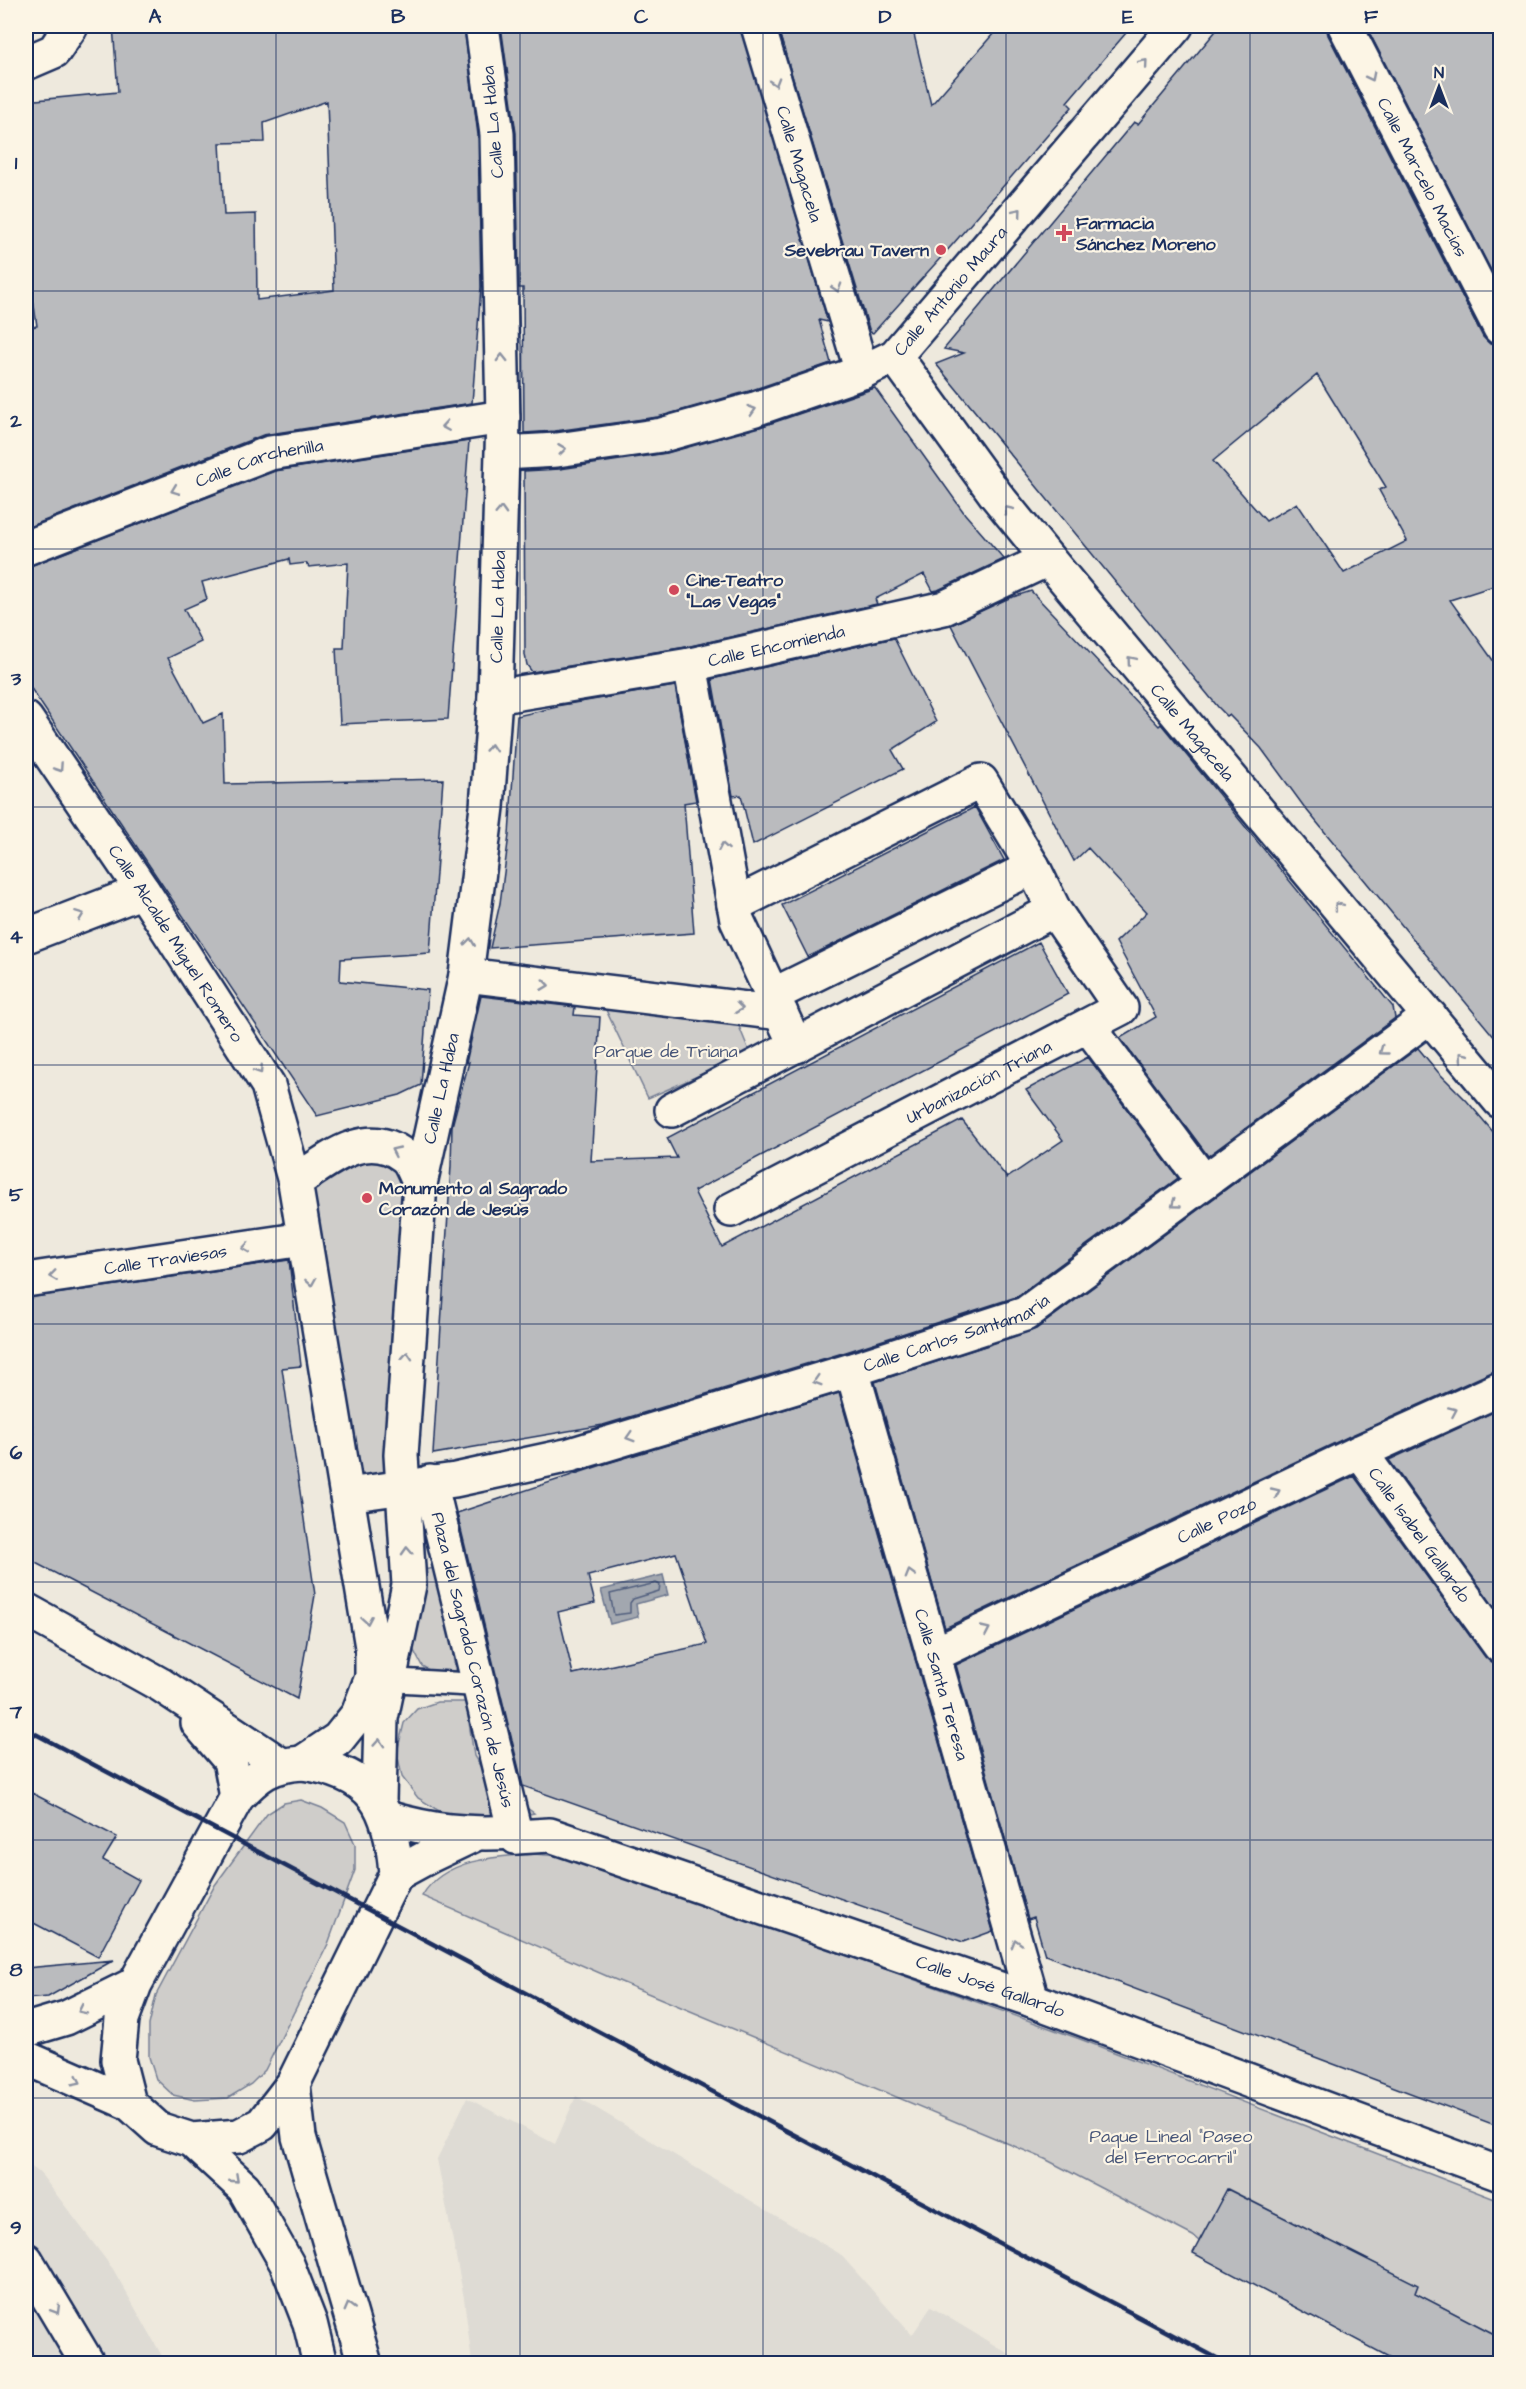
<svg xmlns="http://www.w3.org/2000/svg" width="1526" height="2389" font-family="'Architects Daughter',sans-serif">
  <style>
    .built { fill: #dedbd4 }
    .green { fill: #cfcdca; stroke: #757e94; stroke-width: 1.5 }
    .water { fill: #a2a7af; stroke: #6c778f; stroke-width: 1.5 }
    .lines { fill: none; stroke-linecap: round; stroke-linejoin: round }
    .shore { stroke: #515f7e; stroke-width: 1.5 }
    .building { fill: #babbbe; stroke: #1b2f5e; stroke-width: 1.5; fill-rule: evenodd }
    .service-casing { stroke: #1b2f5e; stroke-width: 27 }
    .pedestrian-casing { stroke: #1b2f5e; stroke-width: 38 }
    .minor-casing { stroke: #1b2f5e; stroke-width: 38 }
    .tertiary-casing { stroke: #1b2f5e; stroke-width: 38 }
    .secondary-casing { stroke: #1b2f5e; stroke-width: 38 }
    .service { stroke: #fcf5e5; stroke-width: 22 }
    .pedestrian { stroke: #fcf5e5; stroke-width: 33 }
    .minor { stroke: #fcf5e5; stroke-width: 33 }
    .tertiary { stroke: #fcf5e5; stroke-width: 33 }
    .secondary { stroke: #fcf5e5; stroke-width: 33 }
    .rail { stroke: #1b2f5e; stroke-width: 4.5 }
    .oneway { stroke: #8c92a2 }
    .grid { fill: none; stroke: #1b2f5e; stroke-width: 1.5; stroke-opacity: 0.55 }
    .poi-dot { fill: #d1495b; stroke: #fcf5e5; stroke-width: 2 }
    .labels { text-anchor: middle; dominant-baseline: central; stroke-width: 4.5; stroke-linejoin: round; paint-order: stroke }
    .street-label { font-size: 18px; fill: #1b2f5e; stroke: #fcf5e5 }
    .poi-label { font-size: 18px; font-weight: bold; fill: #1b2f5e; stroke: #fcf5e5; text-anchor: start }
    .park-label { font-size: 18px; fill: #485679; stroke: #fcf5e5 }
    .neatline { fill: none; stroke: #1b2f5e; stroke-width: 2 }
    .grid-label { font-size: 20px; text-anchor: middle; font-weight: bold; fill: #1b2f5e }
  </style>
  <rect width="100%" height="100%" fill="#eee9dd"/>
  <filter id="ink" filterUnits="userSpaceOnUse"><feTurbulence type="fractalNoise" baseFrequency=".0167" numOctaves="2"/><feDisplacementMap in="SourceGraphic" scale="12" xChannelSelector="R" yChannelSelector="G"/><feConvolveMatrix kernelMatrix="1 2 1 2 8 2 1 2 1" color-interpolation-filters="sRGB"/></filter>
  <g filter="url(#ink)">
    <path class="built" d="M576 2096 840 2254 912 2335 931 2307 1024 2363H472L464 2298 437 2159 467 2098 555 2144Z
      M26 2163 40 2173 113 2269 166 2363H26Z"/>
    <path class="green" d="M606 1010 736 1019 750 1053 648 1098Z
      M347 1148 406 1156 403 1487 347 1495 295 1182Z
      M441 1567 456 1677 437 1675 422 1666 412 1647 423 1570Z
      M437 1702H466L474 1756 490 1782 534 1813 499 1820 449 1817 418 1798 402 1777 397 1752 404 1723 417 1709Z
      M301 1800 322 1808 345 1822 355 1844V1870L328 1944 265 2070 251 2084 228 2098 195 2100 173 2095 156 2079 149 2057V2025L156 1995 215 1885 267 1814 284 1803Z
      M534 1854 572 1857 1080 2039 1500 2201V2337L1415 2293 1417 2285 1228 2189 1199 2241 1193 2236 1045 2159 609 1977 422 1896C443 1859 497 1856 534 1854Z"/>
    <path class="water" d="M663 1575 668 1595 636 1604 638 1617 610 1624 601 1590Z"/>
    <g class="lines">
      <path class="shore" d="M656 1583 660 1585 659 1591 633 1599 630 1603V1613L614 1615 610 1594Z"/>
    </g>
    <path class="building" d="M113 26H464L478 135 481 287 472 403 263 435 26 528V328L37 326 26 251V101L118 92ZM327 101 334 290 257 300 256 214 224 215 220 143 265 142 264 123Z
      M501 26H740L828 322 819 320 831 363 749 391 658 417 555 431 524 433 523 288H519L516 133Z
      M777 26H912L931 105 1000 26H1132L1067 102 1072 107 953 244 873 333 870 332Z
      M1220 26H1326L1328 35 1483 337 1490 344 1500 346V584L1450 600 1500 670V1044L1305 808 1261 748 1229 715 1227 716 1218 707 936 364 964 353 944 349 1134 122 1138 124ZM1317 375 1386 487 1379 490 1407 541 1344 573 1297 503 1266 521 1213 461Z
      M1366 26H1500V288Z
      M875 388 965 514 1004 559 938 590 933 591 924 574 875 599 877 604 686 647 532 672 527 665 525 655 524 471 560 469 667 453 760 427Z
      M469 441 448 719 340 724 336 648H344L348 563 309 567 306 563 290 565 289 559 202 582 207 599 184 609 201 642 168 658 203 723 223 714 225 784 443 779 430 953 341 959 340 981 428 990 421 1085 400 1095 317 1116 26 681V566L33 565 275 471Z
      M1031 591 1159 726 1161 724 1393 1007 1395 1018 1208 1156 1120 1038 1156 1017 1116 942 1147 912 1088 848 1074 861 951 625 1007 599Z
      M894 638 936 722 892 750 903 769 753 845 741 795 733 796 712 679Z
      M675 686 696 801 684 803 694 933 490 948 500 903 509 835 517 716 557 707 556 706Z
      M975 807 1004 860 808 957 782 905Z
      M1039 942 1068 994 694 1191 722 1247 962 1120 1007 1178 1063 1140 1026 1090 1088 1057 1178 1178 1016 1297 846 1352 603 1425 433 1454 451 1166 452 1126 469 1062 466 1063 481 996 575 1007 574 1015 600 1017 591 1161 677 1158 667 1138Z
      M1418 1048 1438 1072 1467 1101 1500 1140V1370L1492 1372 1352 1435 945 1628 875 1382 1036 1329Z
      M289 1260 301 1366 282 1368 315 1595 297 1699 26 1558V1439L34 1438 26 1374V1298Z
      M839 1393 993 1931 963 1942 523 1786 457 1513 608 1463ZM676 1553 707 1644 573 1674 558 1612 595 1603 588 1576Z
      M1500 1409V1615L1389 1460Z
      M1354 1476 1485 1657 1492 1663 1500 1665V2127L1045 1955 1034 1917 1028 1919 956 1665Z
      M26 1790 117 1837 103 1860 139 1880 98 1957 26 1919Z
      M114 1960 48 1997 26 1999V1968Z
      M1227 2189 1418 2285 1415 2293 1500 2337V2364H1402L1193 2253Z"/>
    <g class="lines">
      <g class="service-casing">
        <path id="service" d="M388 1680 479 1685"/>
      </g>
      <g class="pedestrian-casing">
        <g id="pedestrian">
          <path d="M1089 1027 1204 1182"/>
          <path id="s1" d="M430 1482 516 1837"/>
        </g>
      </g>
      <g class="minor-casing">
        <g id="minor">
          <path id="s2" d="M758 26 862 372"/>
          <path id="s3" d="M1345 26 1500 328"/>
          <path d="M26 63 54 51 71 26"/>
          <path id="s4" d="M895 356 996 495 1048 559 1500 1101"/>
          <path id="s5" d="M503 453 557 450 662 435 755 409 862 372 895 356 1176 26"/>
          <path id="s6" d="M26 548 270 453 503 417"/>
          <path d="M690 665 737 920 796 1046"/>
          <path id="s7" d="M495 697 690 665 944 608 1048 559"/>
          <path id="s8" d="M26 719 143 891 268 1085 295 1182"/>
          <path d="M26 936 143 891"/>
          <path d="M466 975 781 1013"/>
          <path d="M773 995 1033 867"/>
          <path d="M672 1110 1054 910"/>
          <path id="s9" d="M420 1184 466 975 487 807 495 697 503 417 497 134 482 26"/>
          <path id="s10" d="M731 1210 1121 1008 1054 910 1033 867 981 781 734 905"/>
          <path id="s11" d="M26 1280 304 1239"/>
          <path id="s12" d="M852 1370 1032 2000"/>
          <path id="s13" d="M1360 1452 1500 1646"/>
          <path id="s14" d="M347 1495 455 1480 570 1455 852 1370 1025 1314 1430 1016"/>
          <path id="s15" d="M933 1655 1360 1452 1500 1389"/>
          <path d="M302 1763 338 1739 358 1714 372 1677V1647L295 1182C327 1161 366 1126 404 1156 411 1161 416 1176 420 1184L401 1455 409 1585 381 1718 379 1801"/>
          <path d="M26 2260 88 2364"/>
        </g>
      </g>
      <g class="tertiary-casing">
        <g id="tertiary">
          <path d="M26 1610 161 1685 280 1764"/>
          <path d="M198 1723 230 1760 237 1797"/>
          <path id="s16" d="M387 1818C432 1831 466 1835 513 1832L516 1837 550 1835 1032 2000 1500 2174"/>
          <path d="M396 1874 431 1855 473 1835"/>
        </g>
      </g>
      <g class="secondary-casing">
        <path id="secondary" d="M302 1763C374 1773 391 1806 396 1874L293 2084 262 2124 239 2136 192 2140 158 2129 129 2103 118 2060 122 2019 135 1984 237 1797C258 1775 270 1765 302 1763Z
          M26 2030 66 2018 135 1984
          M26 2058 129 2103
          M293 2084 299 2137 365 2364
          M192 2140 244 2188 287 2264 310 2323 320 2364"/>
      </g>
      <use href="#service" class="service"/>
      <use href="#pedestrian" class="pedestrian"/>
      <use href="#minor" class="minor"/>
      <use href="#tertiary" class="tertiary"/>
      <use href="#secondary" class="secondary"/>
      <path class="rail" d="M26 1729 1228 2364"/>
    </g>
    <defs><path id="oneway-chevron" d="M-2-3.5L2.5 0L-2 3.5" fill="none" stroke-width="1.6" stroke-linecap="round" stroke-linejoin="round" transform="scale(1.5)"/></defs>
    <g class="oneway">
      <use href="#oneway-chevron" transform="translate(1144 63) rotate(-50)"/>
      <use href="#oneway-chevron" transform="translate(1371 77) rotate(63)"/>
      <use href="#oneway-chevron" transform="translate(775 82) rotate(73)"/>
      <use href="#oneway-chevron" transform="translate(1018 212) rotate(-50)"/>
      <use href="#oneway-chevron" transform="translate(837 288) rotate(73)"/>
      <use href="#oneway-chevron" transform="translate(502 358) rotate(-91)"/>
      <use href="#oneway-chevron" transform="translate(752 410) rotate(-17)"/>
      <use href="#oneway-chevron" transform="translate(445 426) rotate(171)"/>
      <use href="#oneway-chevron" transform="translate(562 449) rotate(-7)"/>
      <use href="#oneway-chevron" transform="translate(175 490) rotate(159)"/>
      <use href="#oneway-chevron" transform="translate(1008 510) rotate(-129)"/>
      <use href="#oneway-chevron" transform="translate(501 511) rotate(-88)"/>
      <use href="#oneway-chevron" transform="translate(1131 660) rotate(-130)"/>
      <use href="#oneway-chevron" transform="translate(491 748) rotate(-86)"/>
      <use href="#oneway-chevron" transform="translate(59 768) rotate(56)"/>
      <use href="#oneway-chevron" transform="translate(723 847) rotate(-100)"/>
      <use href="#oneway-chevron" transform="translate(1338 906) rotate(-130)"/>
      <use href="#oneway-chevron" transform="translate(80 915) rotate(-21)"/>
      <use href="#oneway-chevron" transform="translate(470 942) rotate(-83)"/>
      <use href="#oneway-chevron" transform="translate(545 985) rotate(7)"/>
      <use href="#oneway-chevron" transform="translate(739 1008) rotate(7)"/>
      <use href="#oneway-chevron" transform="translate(1383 1051) rotate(144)"/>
      <use href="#oneway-chevron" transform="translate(1463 1056) rotate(-130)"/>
      <use href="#oneway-chevron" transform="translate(259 1070) rotate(57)"/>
      <use href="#oneway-chevron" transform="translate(395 1151) rotate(-155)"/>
      <use href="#oneway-chevron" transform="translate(1175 1204) rotate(144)"/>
      <use href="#oneway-chevron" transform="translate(246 1248) rotate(172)"/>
      <use href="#oneway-chevron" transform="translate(53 1276) rotate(172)"/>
      <use href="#oneway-chevron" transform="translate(311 1282) rotate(81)"/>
      <use href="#oneway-chevron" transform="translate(407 1356) rotate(-86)"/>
      <use href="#oneway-chevron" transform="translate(817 1381) rotate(163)"/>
      <use href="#oneway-chevron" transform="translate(1453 1411) rotate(-24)"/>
      <use href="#oneway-chevron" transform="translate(630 1437) rotate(163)"/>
      <use href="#oneway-chevron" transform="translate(1276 1492) rotate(-25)"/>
      <use href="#oneway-chevron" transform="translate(407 1551) rotate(-93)"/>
      <use href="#oneway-chevron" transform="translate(910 1574) rotate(-106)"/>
      <use href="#oneway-chevron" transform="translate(367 1620) rotate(80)"/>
      <use href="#oneway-chevron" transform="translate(986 1630) rotate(-25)"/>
      <use href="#oneway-chevron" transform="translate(379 1743) rotate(-86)"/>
      <use href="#oneway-chevron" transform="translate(1016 1943) rotate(-106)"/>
      <use href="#oneway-chevron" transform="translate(82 2010) rotate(154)"/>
      <use href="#oneway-chevron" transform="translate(77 2081) rotate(26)"/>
      <use href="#oneway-chevron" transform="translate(235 2179) rotate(43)"/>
      <use href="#oneway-chevron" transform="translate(349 2307) rotate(-105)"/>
      <use href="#oneway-chevron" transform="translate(56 2310) rotate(59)"/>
    </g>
  </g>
  <path class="grid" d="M276 26V2364M520 26V2364M763 26V2364M1006 26V2364M1250 26V2364M26 291H1500M26 549H1500M26 807H1500M26 1065H1500M26 1324H1500M26 1582H1500M26 1840H1500M26 2098H1500"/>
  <g class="poi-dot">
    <path d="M1061 224h6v6h6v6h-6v6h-6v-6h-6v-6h6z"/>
    <circle cx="941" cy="250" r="6"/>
    <circle cx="674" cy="590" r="6"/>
    <circle cx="367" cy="1198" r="6"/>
  </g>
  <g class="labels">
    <g class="street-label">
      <text transform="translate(493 122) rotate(-95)">Calle La Haba</text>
      <text stroke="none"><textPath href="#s2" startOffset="144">Calle Magacela</textPath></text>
      <text stroke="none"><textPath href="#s3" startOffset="170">Calle Marcelo Macías</textPath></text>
      <text stroke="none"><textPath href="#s5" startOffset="492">Calle Antonio Maura</textPath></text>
      <text stroke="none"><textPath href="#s6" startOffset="249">Calle Carchenilla</textPath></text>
      <text stroke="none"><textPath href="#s9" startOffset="584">Calle La Haba</textPath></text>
      <text stroke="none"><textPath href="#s7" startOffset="286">Calle Encomienda</textPath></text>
      <text stroke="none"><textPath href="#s4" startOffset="480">Calle Magacela</textPath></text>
      <text stroke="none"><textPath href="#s8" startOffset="270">Calle Alcalde Miguel Romero</textPath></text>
      <text stroke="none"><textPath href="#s10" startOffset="279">Urbanización Triana</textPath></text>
      <text stroke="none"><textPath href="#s9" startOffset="98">Calle La Haba</textPath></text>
      <text stroke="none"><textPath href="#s11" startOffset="141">Calle Traviesas</textPath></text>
      <text stroke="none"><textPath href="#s14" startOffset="632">Calle Carlos Santamaría</textPath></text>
      <text stroke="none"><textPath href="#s15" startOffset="314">Calle Pozo</textPath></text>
      <text stroke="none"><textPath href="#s13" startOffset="102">Calle Isabel Gallardo</textPath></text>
      <text stroke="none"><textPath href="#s1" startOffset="183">Plaza del Sagrado Corazón de Jesús</textPath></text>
      <text stroke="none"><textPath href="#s12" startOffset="327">Calle Santa Teresa</textPath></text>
      <text stroke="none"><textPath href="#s16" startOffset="633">Calle José Gallardo</textPath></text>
    </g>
    <g class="poi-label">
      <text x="1076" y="223">Farmacia<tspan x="1076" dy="21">Sánchez Moreno</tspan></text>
      <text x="929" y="250" text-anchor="end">Sevebrau Tavern</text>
      <text x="686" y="580">Cine-Teatro<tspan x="686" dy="21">"Las Vegas"</tspan></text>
      <text x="379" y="1188">Monumento al Sagrado<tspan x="379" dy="21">Corazón de Jesús</tspan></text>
    </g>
    <g class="park-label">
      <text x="666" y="1051">Parque de Triana</text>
      <text x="1171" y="2136">Paque Lineal "Paseo<tspan x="1171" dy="21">del Ferrocarril"</tspan></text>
    </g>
  </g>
  <rect width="1526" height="2389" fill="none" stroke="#fcf5e5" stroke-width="66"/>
  <g transform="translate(1439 87)" stroke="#fcf5e5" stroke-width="4.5" paint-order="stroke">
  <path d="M0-4.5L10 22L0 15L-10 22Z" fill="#1b2f5e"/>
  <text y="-9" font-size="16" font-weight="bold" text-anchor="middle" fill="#1b2f5e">N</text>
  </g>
  <rect x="33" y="33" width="1460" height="2323" class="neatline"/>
  <g class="grid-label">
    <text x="155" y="23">A</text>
    <text x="398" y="23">B</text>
    <text x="641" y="23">C</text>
    <text x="885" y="23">D</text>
    <text x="1128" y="23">E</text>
    <text x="1371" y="23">F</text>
    <text x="16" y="169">1</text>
    <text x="16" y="427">2</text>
    <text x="16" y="685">3</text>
    <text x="16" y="943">4</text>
    <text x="16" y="1201">5</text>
    <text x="16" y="1459">6</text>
    <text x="16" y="1718">7</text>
    <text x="16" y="1976">8</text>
    <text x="16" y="2234">9</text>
  </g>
</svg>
